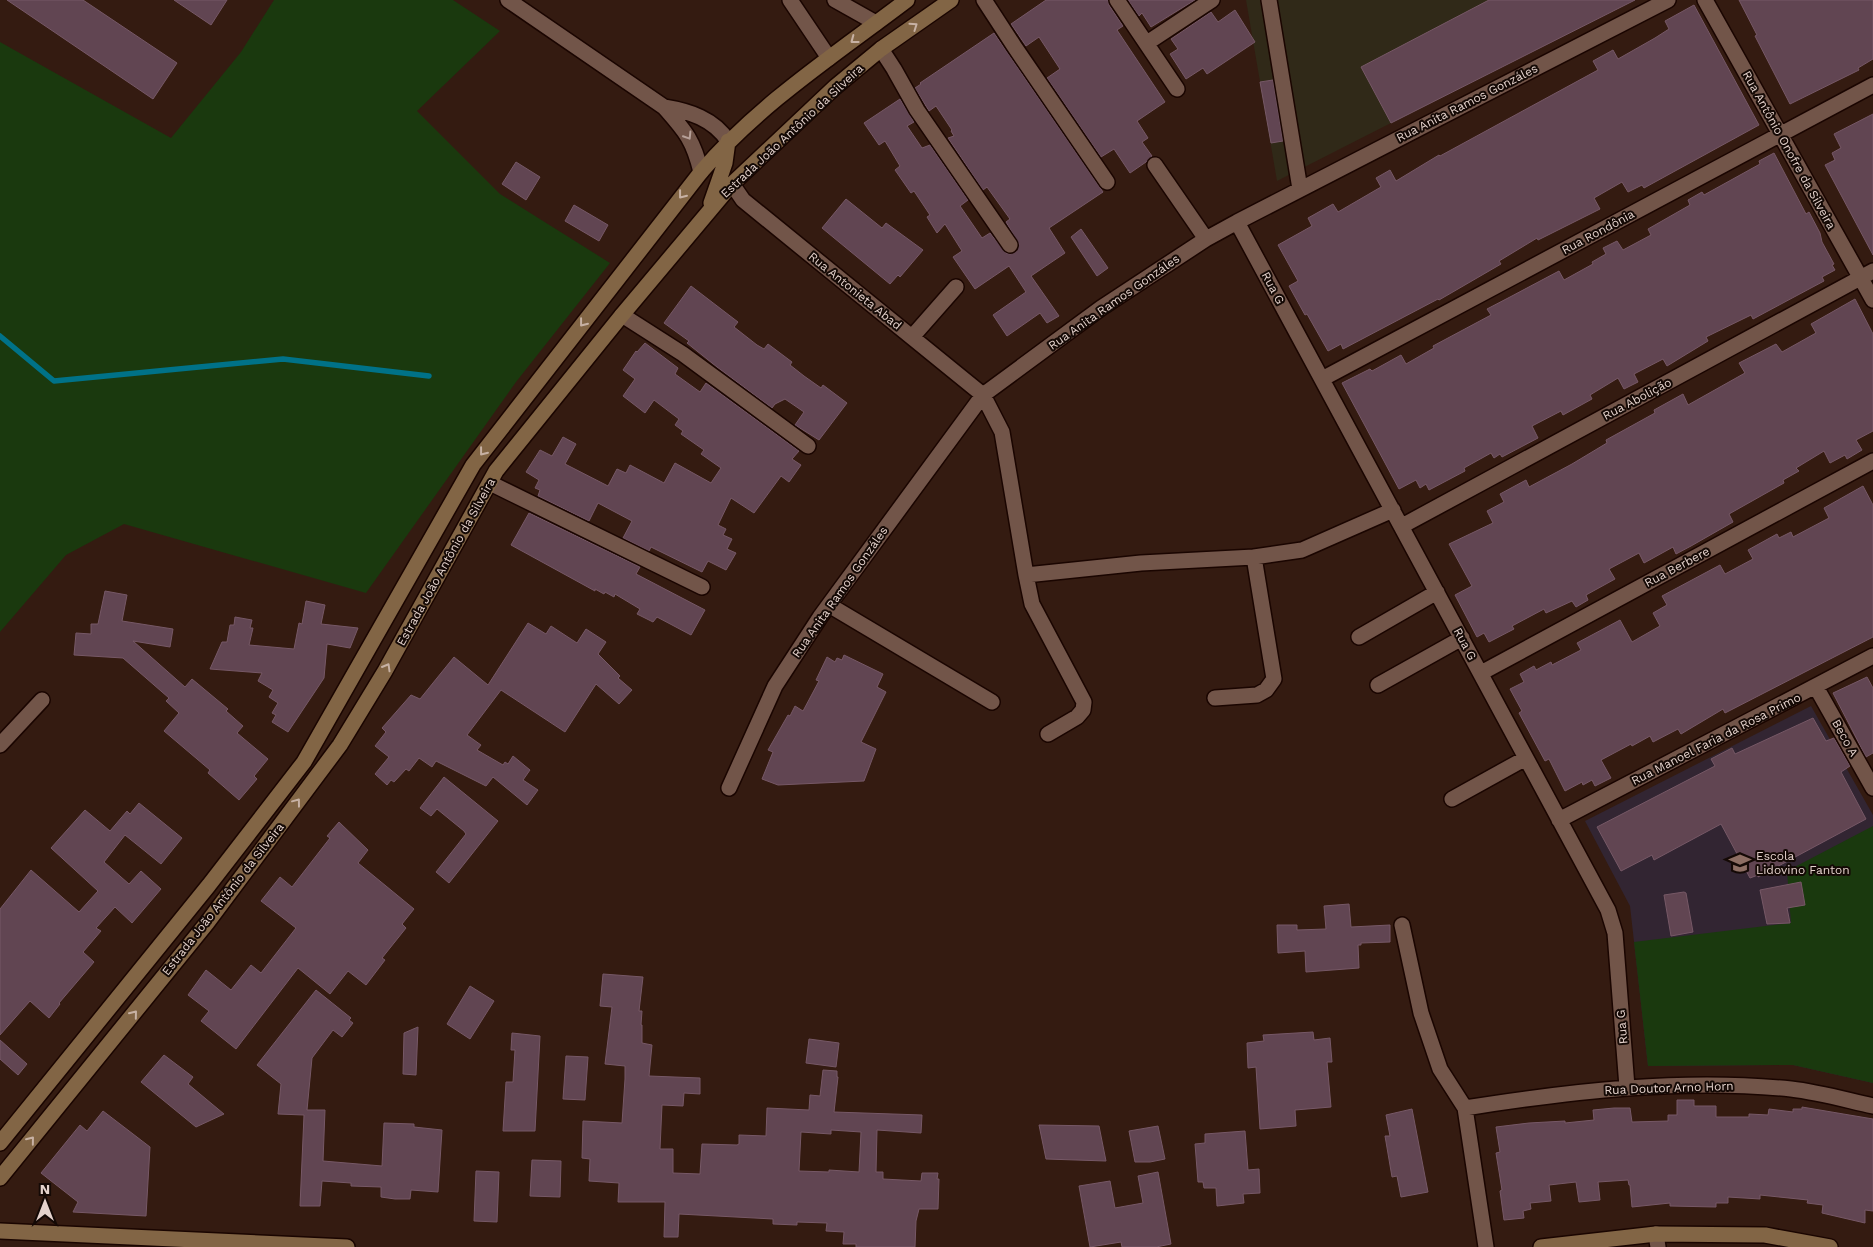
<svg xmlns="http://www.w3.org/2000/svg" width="1873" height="1247" font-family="'Work Sans',sans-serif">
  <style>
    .commercial { fill: #302918 }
    .education { fill: #322532 }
    .green { fill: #1a390e }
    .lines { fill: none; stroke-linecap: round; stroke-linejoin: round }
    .stream { stroke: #007288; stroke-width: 5.5 }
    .building { fill: #614552; stroke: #765866; fill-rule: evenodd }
    .street-casing { stroke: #1a0500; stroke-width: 18 }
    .secondary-casing { stroke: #1a0500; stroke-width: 18 }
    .street { stroke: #725549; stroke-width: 15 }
    .secondary { stroke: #826545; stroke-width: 15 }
    .oneway { stroke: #c7b1a4 }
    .oneway2 { stroke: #b6a098 }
    .labels { text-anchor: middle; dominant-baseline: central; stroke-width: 4; stroke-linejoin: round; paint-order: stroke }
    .street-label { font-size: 12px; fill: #e4d2cc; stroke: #140905 }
    .poi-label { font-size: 12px; fill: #e4d2cc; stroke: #140905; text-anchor: start }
  </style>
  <rect width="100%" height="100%" fill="#341b11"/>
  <path class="commercial" d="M1246 0H1608L1613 10 1277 181Z"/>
  <path class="education" d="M1811 706 1873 815V1083L1793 1065 1648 1066 1630 906 1585 821Z"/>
  <path class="green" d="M274 0H453L500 31 417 111 500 194 610 263 516 382 366 593 124 524 66 555 0 632V42L171 138 241 52Z
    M1873 826V1083L1793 1065 1648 1066 1634 942 1791 923 1787 871Z"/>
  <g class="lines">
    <path class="stream" d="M0 336 54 381 283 359 429 376"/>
  </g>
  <path class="building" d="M7 0H83L177 63 153 99Z
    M174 0H227L211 25Z
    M1046 0H1108L1109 5 1123 26 1117 30 1165 102 1137 121 1148 138 1142 142 1152 156 1146 162 1130 173 1114 149 1101 157 1047 78 1060 69 1039 37 1026 46 1011 24Z
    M1128 0H1195L1151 27 1142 13 1139 16Z
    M1489 0H1635L1391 123 1361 67Z
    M1739 0H1873V59L1858 68 1859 70 1790 104 1755 36 1757 35Z
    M1694 5 1759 125 1644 188 1642 185 1628 192 1622 182 1594 198 1600 209 1538 240 1537 238 1499 261 1501 264 1439 300 1438 299 1343 349 1341 344 1328 351 1307 314 1305 315 1289 286 1298 281 1278 245 1312 226 1308 218 1333 204 1338 212 1381 187 1376 178 1390 170 1396 181 1439 155 1440 156 1598 70 1593 61 1613 50 1618 59 1655 38 1669 29 1665 21Z
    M1235 10 1255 42 1207 74 1203 68 1186 79 1170 54 1178 49 1171 39 1211 12 1218 22Z
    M994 33 1103 192 1049 228 1065 253 1031 276 1059 316 1047 323 1040 313 1007 336 993 315 1026 292 1009 266 975 289 953 257 962 251 945 224 937 233 927 217 930 215 914 191 911 193 895 170 900 166 885 141 879 145 864 123 900 99 914 122 907 126 922 148 930 145 968 200 960 206 982 238 990 233 1006 253 1010 254 1016 252 1019 244 1006 222 1010 219 987 187 983 190 948 138 954 136 951 131 952 130 936 106 929 111 915 88 921 84 920 83Z
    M1273 80 1283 141 1271 143 1260 82Z
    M1873 114V255L1825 165 1835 160 1832 153 1841 148 1834 134Z
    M1774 153 1806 214 1809 212 1820 233 1822 242 1834 264 1832 265 1835 270 1822 277 1824 281 1753 319 1751 315 1706 337 1708 341 1667 366 1663 359 1634 374 1638 382 1624 389 1618 378 1590 395 1592 399 1563 415 1561 411 1532 426 1538 438 1502 457 1500 454 1494 458 1491 453 1464 468 1465 471 1429 490 1426 484 1420 488 1416 480 1399 489 1342 383 1370 369 1372 371 1401 355 1406 364 1434 348 1433 346 1491 315 1487 309 1510 297 1559 271 1564 280 1593 264 1592 262 1606 254 1603 248 1617 241 1623 250 1651 235 1648 229 1690 205 1688 200 1702 192 1704 195 1760 164 1759 161Z
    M516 162 540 177 526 200 502 184Z
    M846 199 882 228 886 223 923 250 900 277 898 275 890 284 822 228Z
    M574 205 608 225 599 241 565 221Z
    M1081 229 1108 268 1097 276 1071 237Z
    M691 286 738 322 734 327 757 345 764 349 768 344 792 362 790 365 804 376 821 388 823 385 847 403 819 440 795 425 804 412 785 399 775 404 772 408 717 367 687 343 689 341 664 323Z
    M1855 299 1873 334V431L1856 440 1862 450 1847 459 1845 455 1830 463 1824 451 1796 468 1799 471 1783 480 1784 483 1729 514 1733 522 1691 546 1676 554 1673 547 1644 563 1639 553 1609 569 1615 579 1586 595 1588 600 1576 607 1572 601 1546 613 1544 609 1512 626 1514 629 1489 642 1484 633 1477 637 1455 595 1472 586 1449 544 1493 523 1487 511 1504 502 1500 494 1526 480 1529 487 1572 464 1607 443 1606 440 1655 413 1654 410 1683 394 1688 405 1745 373 1739 363 1776 344 1782 352 1816 333 1811 324Z
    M645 343 678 368 675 374 700 392 706 383 799 451 792 459 801 465 789 482 781 476 754 513 731 498 718 525 726 529 723 535 732 539 727 549 736 553 726 570 708 561 702 572 651 547 649 551 623 538 632 521 598 503 589 521 538 496 540 490 535 488 539 480 526 472 540 450 552 456 563 437 576 444 565 464 608 486 617 469 626 473 630 465 664 483 675 463 711 483 721 468 701 454 704 450 681 434 683 431 675 425 679 419 654 400 645 413 623 396 635 379 623 370 636 351 637 352Z
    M1863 486 1873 505V637L1725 713 1723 709 1681 734 1678 729 1653 742 1650 736 1632 746 1631 744 1601 760 1611 778 1595 786 1592 780 1583 785 1582 782 1565 791 1549 759 1545 761 1519 713 1522 711 1510 689 1524 682 1520 674 1534 666 1536 670 1551 662 1552 665 1581 650 1577 643 1620 620 1632 642 1660 626 1653 613 1667 605 1662 596 1720 565 1725 574 1753 559 1748 550 1777 534 1779 538 1791 532 1793 537 1829 518 1824 508Z
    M529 513 640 567 636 574 705 610 691 635 657 617 653 622 637 614 640 609 615 594 614 597 605 592 604 594 595 589V591L511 545Z
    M105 591 127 595 122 621 173 629 170 647 133 641 185 687 192 679 228 709 226 711 243 726 237 733 268 759 254 776 257 779 239 800 208 773 210 770 164 731 179 713 166 701 169 698 123 658 74 655 76 633 91 634V624H98Z
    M306 601 325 605 321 624 358 628 350 648 327 644 324 678 288 732 272 722 276 715 272 713 278 703 269 697 273 690 258 681 262 673 210 669 222 642H227L230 625H234L235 617 252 620 250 628H253L249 645 294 649 299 623 302 624Z
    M528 623 546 634 551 626 577 643 586 629 606 642 598 654 620 676 618 678 632 690 619 704 596 684 565 732 501 690 467 735 481 745 477 750 503 765 505 762 508 764 513 756 530 770 523 780 538 790 527 805 493 777 486 786 436 761 432 767 419 758 409 771 406 769 394 782 391 780 387 785 375 774 389 757 375 746 386 732 382 728 411 695 420 699 454 657 488 685Z
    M844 655 883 674 877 687 886 692 861 742 876 749 864 781 778 785 762 779 773 752 768 750 788 715 790 716 795 706 803 711 819 681 816 680 827 657 835 662 837 658 842 660Z
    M1867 677 1873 688V753L1866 757 1833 693Z
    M1813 718 1826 741 1834 738 1850 766 1841 772 1866 819 1758 877V875L1750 878 1721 824 1654 860 1652 855 1621 871 1597 827 1715 766 1711 759 1732 748 1735 754Z
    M444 777 498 821 449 883 436 872 466 834 464 831 437 809 431 816 420 808Z
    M139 803 182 838 161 864 125 835 104 862 129 884 141 871 161 889 132 923 115 907 96 928 101 931 83 952 94 962 59 1003 60 1004 49 1018 30 1001 0 1035V909L31 870 79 912 98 891 51 848 85 810 110 831 127 811 130 814Z
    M339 822 368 850 358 863 414 909 402 924 406 928 382 958 385 960 366 985 348 971 330 994 298 968 236 1049 201 1021 209 1011 188 995 206 970 231 990 251 965 261 973 296 928 261 901 280 877 292 887 330 838 327 836Z
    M1801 882 1805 905 1787 908 1790 923 1767 924 1760 890Z
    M1684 892 1686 893 1693 932 1671 936 1664 895Z
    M1349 904 1351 927 1390 925V942L1361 943V945H1358L1359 968 1306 972 1305 951 1278 953 1277 925H1297V930L1326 929 1324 906Z
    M603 974 643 977 639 1011H642L641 1025H642V1043L652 1045 649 1076 700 1078V1094L684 1093 683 1106 662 1105 660 1149H673V1173L700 1174 702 1144 737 1145 739 1144V1135L766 1136 767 1108 809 1110 810 1095 820 1096 823 1070 837 1071V1077H838L834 1112 922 1115 921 1133 877 1130 876 1172H883V1179L921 1181 922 1173H938L937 1179H939L938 1209H919L916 1221 915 1247H856V1244H843L844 1232 826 1231 827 1223 797 1222V1225L773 1224V1219L679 1214 678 1237H664L665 1202H618L619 1183 589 1181 590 1159 582 1158 583 1121 622 1123 625 1079V1066L605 1064 612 1007 600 1006ZM831 1130 861 1132 859 1172 829 1170V1172L799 1171 801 1132 831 1134Z
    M470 986 494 1001 470 1039 447 1024Z
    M316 990 351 1018 349 1020 353 1023 342 1037 333 1030 312 1058 307 1110H325L323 1161 382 1166 384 1123 414 1124V1127L442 1130 438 1192 411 1190 410 1199H395L381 1197V1187L351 1186V1183L322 1181 320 1206H300L304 1115 278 1114 281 1084 257 1065Z
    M418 1027 416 1075 403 1074 404 1033Z
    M1313 1032 1314 1040 1330 1038 1332 1062H1327L1331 1107 1295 1110 1296 1126 1260 1129 1256 1067 1248 1068 1247 1043 1264 1041 1263 1035Z
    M512 1033 540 1036 535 1131H503L506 1082H513L515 1050H511Z
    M809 1039 839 1043 836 1067 806 1063Z
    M0 1040 27 1064 18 1075 0 1059Z
    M164 1055 193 1077 188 1084 224 1114 196 1127 141 1082Z
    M566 1056 588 1057 585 1100 563 1099Z
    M1677 1100H1694V1106H1716V1117H1749V1114L1768 1115 1769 1109 1793 1112V1109H1802V1107L1873 1119V1211L1865 1210V1223L1822 1213 1823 1205 1807 1203 1808 1200 1760 1195V1199L1728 1197V1203H1716V1207L1670 1206V1203L1632 1207 1630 1185H1629L1628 1180 1598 1182 1600 1200 1579 1202 1576 1182 1549 1185 1551 1201 1530 1203 1531 1209 1523 1211 1524 1218 1504 1220 1500 1191 1502 1190 1496 1153 1500 1152 1496 1127 1529 1123 1565 1121V1123L1594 1120 1593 1110 1614 1108H1630L1632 1122 1668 1121V1115H1677Z
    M1412 1109 1428 1192 1401 1197 1397 1176 1392 1177 1385 1136H1390L1386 1115Z
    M103 1111 150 1147 146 1216 73 1212 78 1202 41 1173 80 1125 87 1131Z
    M1039 1125 1099 1126 1106 1161 1046 1159Z
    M1158 1126 1165 1159 1150 1162H1135L1129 1131Z
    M1245 1131 1248 1170 1259 1169 1260 1193 1243 1194 1244 1203 1217 1206 1216 1188H1204L1203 1182H1198L1195 1144 1205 1143V1134Z
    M532 1160 561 1161 560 1197 530 1196Z
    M476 1171 499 1172 497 1222 474 1221Z
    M1158 1172 1171 1244 1156 1247H1122L1121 1242 1090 1247 1079 1186 1110 1181 1115 1208 1143 1203 1138 1176Z"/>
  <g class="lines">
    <g class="street-casing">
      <path id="street" d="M508 0 664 107C685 131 693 139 701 172
        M790 0 829 58
        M835 0 876 23
        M984 0 1014 46 1107 182
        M1117 0 1177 89
        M1269 0 1300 189
        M1705 0 1873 300
        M1147 43 1212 0
        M881 49 894 69 917 110 1010 245
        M664 107C689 111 714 119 728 141
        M1155 165 1206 239
        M732 184 743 200 983 395 1002 432 1026 575 1141 563 1254 557 1302 550 1393 510
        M1237 222 1608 910 1615 933 1627 1087
        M622 315 683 354 808 446
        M912 337 956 287
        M1322 379 1873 85
        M490 483 702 587
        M1402 526 1873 271
        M1026 575 1032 604 1084 702 1083 710 1077 717 1048 734
        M829 605 992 702
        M1359 637 1437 592
        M1481 673 1873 461
        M1378 685 1462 638
        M1816 687 1873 788
        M1215 698 1257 695 1266 690 1274 679 1254 557
        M0 745 42 700
        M729 788 775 686 820 617 983 395 1101 308 1206 239 1237 222 1668 0
        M1452 799 1526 758
        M1559 820 1873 656
        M1402 925 1421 1013 1440 1069 1465 1108 1486 1247
        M1465 1108C1573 1091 1682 1078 1791 1089 1818 1092 1846 1100 1873 1106
        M1656 1234 1658 1247"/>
    </g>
    <g class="secondary-casing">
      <path id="secondary" d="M711 203 725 163 728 141
        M0 1143 209 885 304 762 473 465 701 172C759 104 836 54 907 0
        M0 1178 207 923 340 745 385 671 496 471 622 315 732 184 835 87 881 49 951 0
        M0 1231 347 1247
        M1541 1247 1656 1234 1765 1235 1830 1247"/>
    </g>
    <use href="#street" class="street"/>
    <use href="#secondary" class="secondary"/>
  </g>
  <defs><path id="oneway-chevron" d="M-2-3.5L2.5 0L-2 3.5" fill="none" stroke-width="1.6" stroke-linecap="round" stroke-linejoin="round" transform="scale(1.25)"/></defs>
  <g class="oneway">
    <use href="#oneway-chevron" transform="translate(914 26) rotate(-35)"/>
    <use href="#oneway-chevron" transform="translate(854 40) rotate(143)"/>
    <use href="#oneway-chevron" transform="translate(682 195) rotate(128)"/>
    <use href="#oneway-chevron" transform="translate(583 323) rotate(128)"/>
    <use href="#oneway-chevron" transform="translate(483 452) rotate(128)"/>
    <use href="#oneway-chevron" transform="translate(387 667) rotate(-60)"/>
    <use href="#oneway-chevron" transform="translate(297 802) rotate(-53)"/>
    <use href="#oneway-chevron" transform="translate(134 1014) rotate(-51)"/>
    <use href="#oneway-chevron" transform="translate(31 1140) rotate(-51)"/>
  </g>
  <use class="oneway2" href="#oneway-chevron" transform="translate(688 136) rotate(58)"/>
  <defs>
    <g id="school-bare" transform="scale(1.725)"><path d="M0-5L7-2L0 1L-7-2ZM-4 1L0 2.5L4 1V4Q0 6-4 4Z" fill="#8d6e63" stroke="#140905" stroke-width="2.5" paint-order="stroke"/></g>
  </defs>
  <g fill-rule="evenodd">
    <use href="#school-bare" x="1740" y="863"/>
  </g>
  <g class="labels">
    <g class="street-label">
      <text transform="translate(1467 103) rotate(-27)">Rua Anita Ramos Gonzáles</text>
      <text transform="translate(792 131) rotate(-43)">Estrada João Antônio da Silveira</text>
      <text transform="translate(1789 150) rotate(61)">Rua Antônio Onofre da Silveira</text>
      <text transform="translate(1598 232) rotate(-28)">Rua Rondônia</text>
      <text transform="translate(1273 288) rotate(62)">Rua G</text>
      <text transform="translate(855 291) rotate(39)">Rua Antonieta Abad</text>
      <text transform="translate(1114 302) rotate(-35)">Rua Anita Ramos Gonzáles</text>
      <text transform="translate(1637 399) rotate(-28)">Rua Abolição</text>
      <text transform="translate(446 562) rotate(-61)">Estrada João Antônio da Silveira</text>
      <text transform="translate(1677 567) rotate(-28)">Rua Berbere</text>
      <text transform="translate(840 592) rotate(-55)">Rua Anita Ramos Gonzáles</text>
      <text transform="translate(1465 644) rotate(62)">Rua G</text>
      <text transform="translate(1845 738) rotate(61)">Beco A</text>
      <text transform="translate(1716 739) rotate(-27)">Rua Manoel Faria da Rosa Primo</text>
      <text transform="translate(223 899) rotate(-52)">Estrada João Antônio da Silveira</text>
      <text transform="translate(1622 1027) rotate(-95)">Rua G</text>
      <text transform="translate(1669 1088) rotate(-2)">Rua Doutor Arno Horn</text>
    </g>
    <g class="poi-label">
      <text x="1756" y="856">Escola<tspan x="1756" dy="14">Lidovino Fanton</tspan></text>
    </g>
  </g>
  <g transform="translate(45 1202)" stroke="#140905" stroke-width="4" paint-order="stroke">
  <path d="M0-4L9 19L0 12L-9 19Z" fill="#e4d2cc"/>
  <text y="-8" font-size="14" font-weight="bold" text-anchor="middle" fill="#e4d2cc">N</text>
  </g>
</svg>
